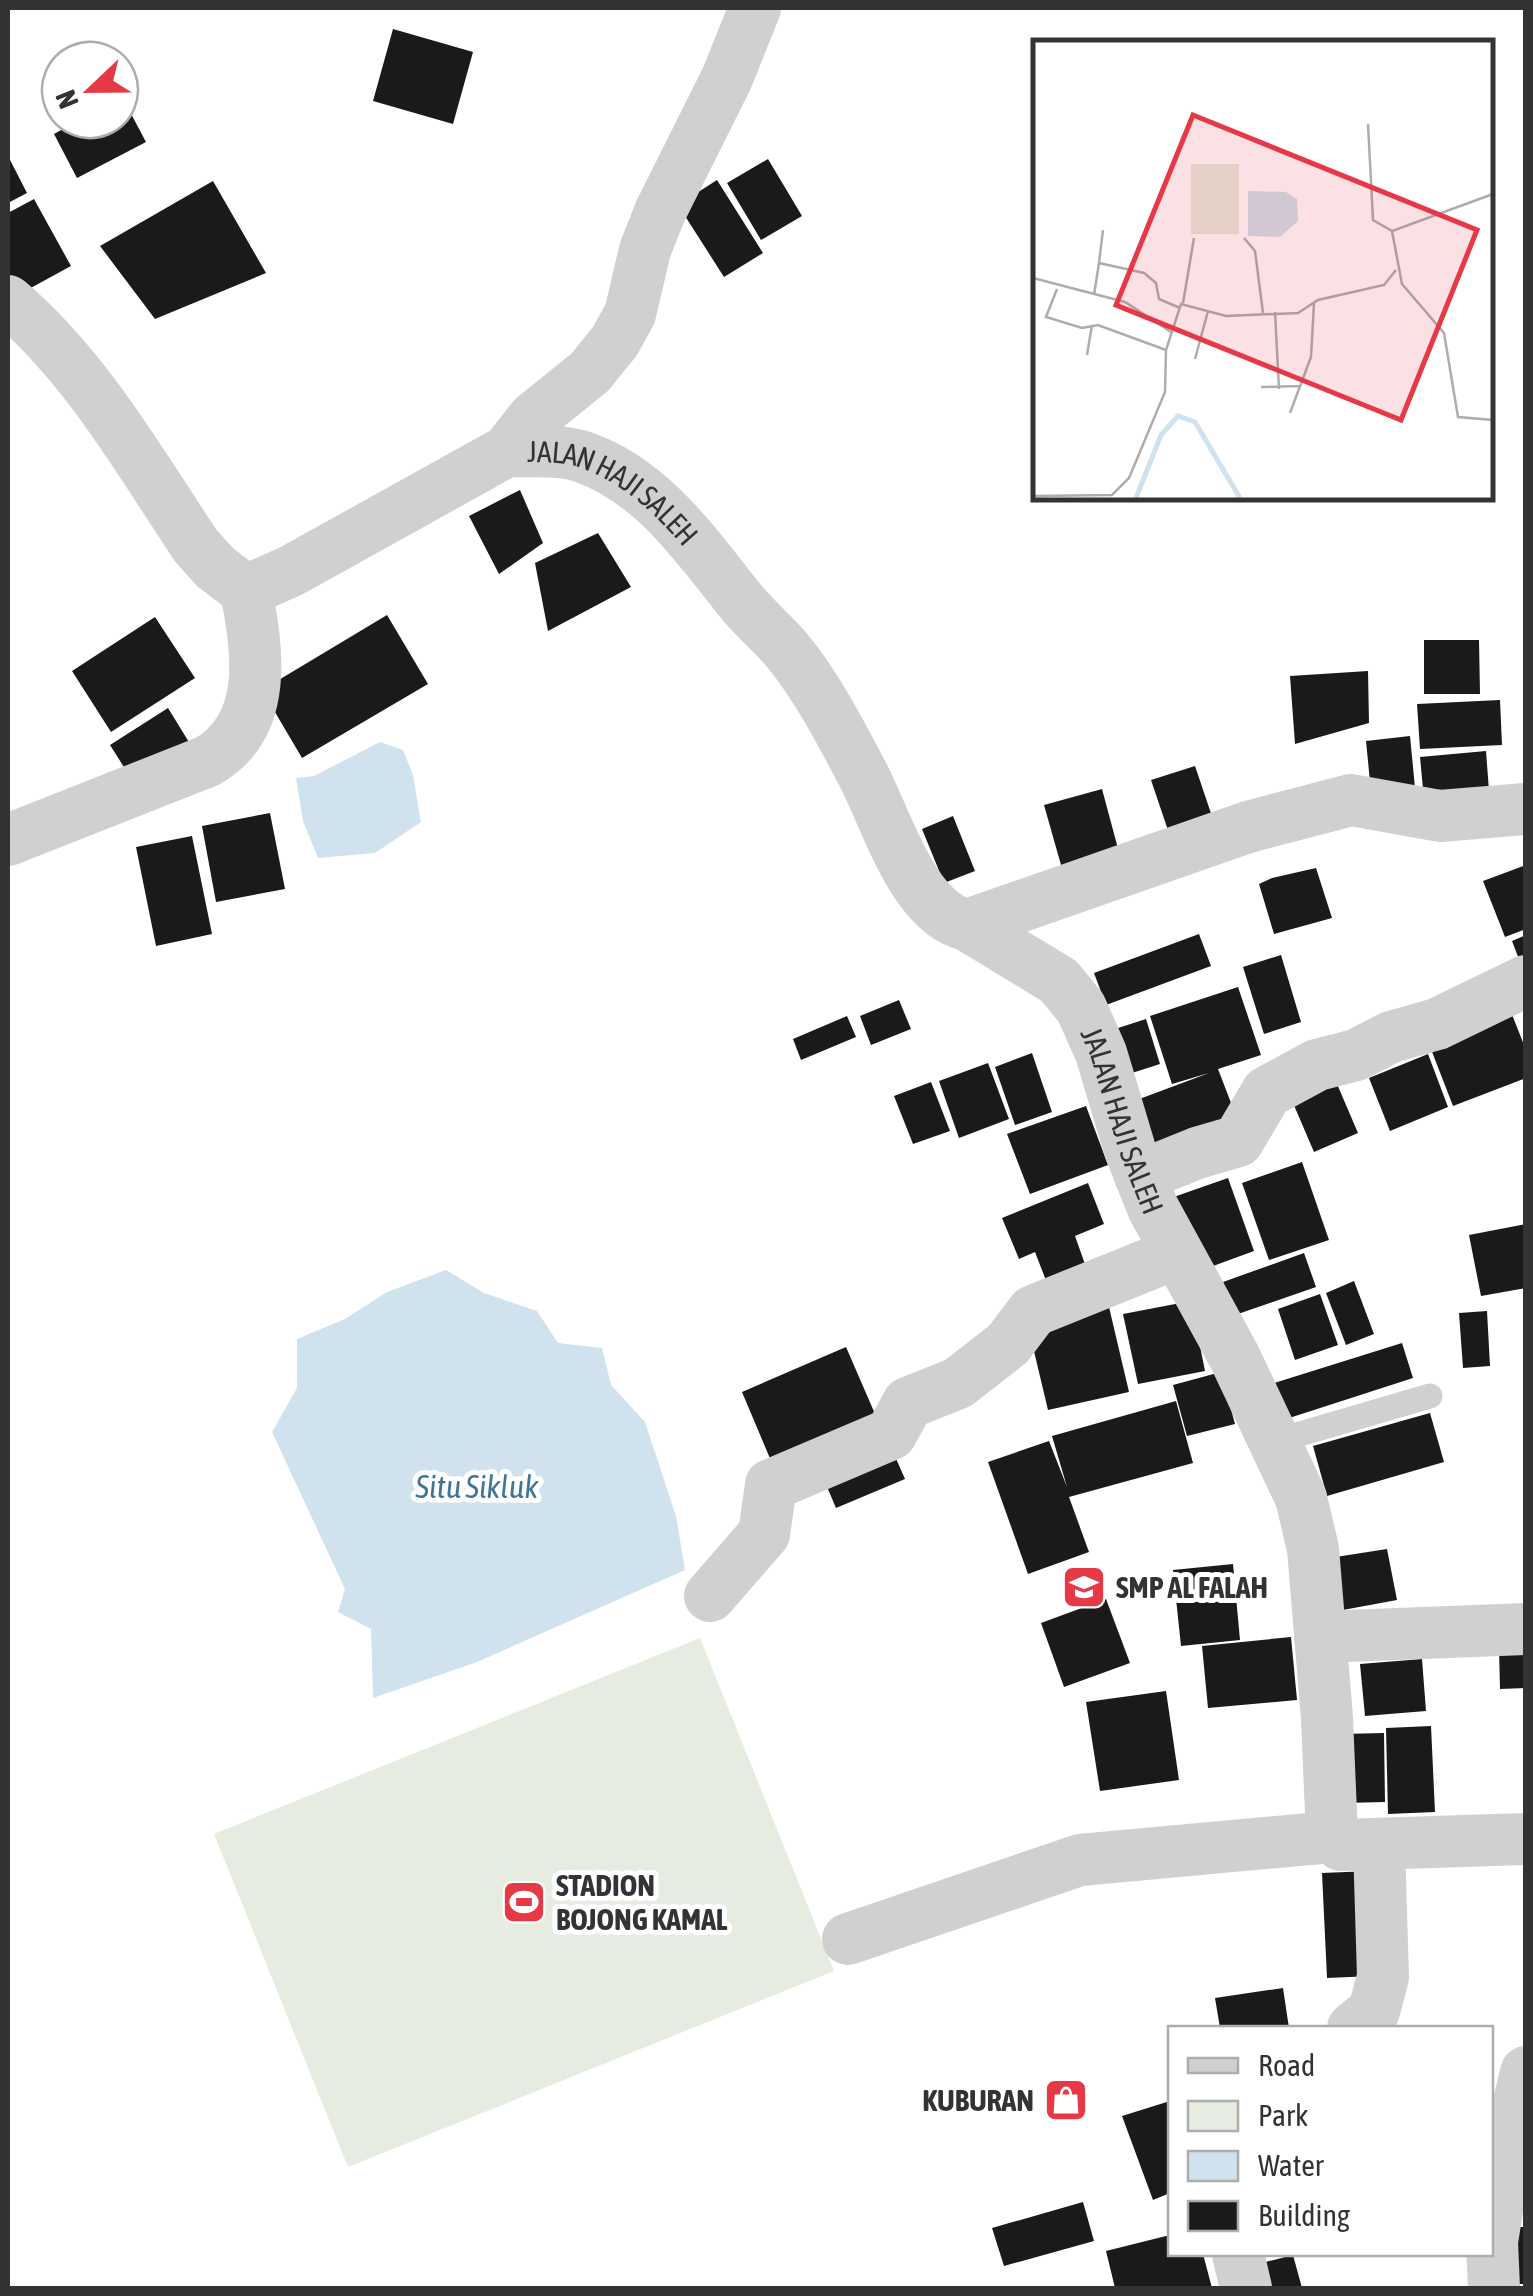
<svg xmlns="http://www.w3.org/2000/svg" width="1533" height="2296" font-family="'Asap Condensed',sans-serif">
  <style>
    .green { fill: #e6ecdf }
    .water { fill: #cfe2ee }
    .building { fill: #1a1a1a }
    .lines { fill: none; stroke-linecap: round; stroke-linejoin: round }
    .lane { stroke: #d0d0d0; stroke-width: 25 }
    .street { stroke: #d0d0d0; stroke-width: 52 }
    .labels { text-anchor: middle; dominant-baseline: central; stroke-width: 10; stroke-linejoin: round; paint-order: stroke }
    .street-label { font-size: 30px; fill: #333; stroke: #fff }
    .poi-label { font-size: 30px; font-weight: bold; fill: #333; stroke: #fff; text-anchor: start }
    .water-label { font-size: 32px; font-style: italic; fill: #3f7597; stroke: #fff }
    .inset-river { fill: none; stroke: #cfe2ee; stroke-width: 5 }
    .inset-road { fill: none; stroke: #adadad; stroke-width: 2.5 }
    .view { fill: #e63946; fill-opacity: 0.15; stroke: #e63946; stroke-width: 5 }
    .inset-edge { fill: none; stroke: #333; stroke-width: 5 }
  </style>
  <rect width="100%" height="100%" fill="#fff"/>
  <path class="green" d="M700 1638 834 1971 348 2167 214 1834Z"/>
  <path class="water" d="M380 742 403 750 413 775 421 822 375 853 318 858 303 821 296 778 314 776Z
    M446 1270 484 1293 537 1311 558 1343 602 1348 611 1385 645 1422 676 1516 685 1570 477 1662 373 1698 371 1629 338 1612 345 1589 272 1432 297 1388V1339L345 1319 387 1292Z"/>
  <path class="building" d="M393 29 473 52 453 124 373 101Z
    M120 93 146 142 77 178 54 134 79 120H120Z
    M8 156 27 193 8 203Z
    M768 159 802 216 761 240 727 183Z
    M717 180 763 253 724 277 678 205Z
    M213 181 266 273 155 319 100 246Z
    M34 199 71 266 16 296 8 281V213Z
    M520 490 543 543 499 574 469 516Z
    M598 533 631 587 548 631 535 563Z
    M387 615 428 684 302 758 262 690Z
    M155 617 195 678 111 732 72 671Z
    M1424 640H1479L1480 694H1424Z
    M1368 671 1369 723 1295 744 1290 676Z
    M1500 700 1502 745 1420 749 1417 704Z
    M168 708 192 747 134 783 110 745Z
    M1410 736 1415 788 1371 792 1366 741Z
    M1486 751 1490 804 1425 810 1420 757Z
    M1195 766 1218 834 1174 848 1151 780Z
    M1102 789 1120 856 1063 872 1044 805Z
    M270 813 285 889 216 902 202 826Z
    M953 816 975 871 944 883 922 829Z
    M192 836 212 934 156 946 136 847Z
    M1526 865V929L1505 937 1483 881Z
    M1316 868 1332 918 1274 934 1259 884 1272 878Z
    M1199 934 1211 966 1106 1005 1094 973Z
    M1526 935V975H1525L1512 941Z
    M1281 955 1301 1022 1264 1034 1243 967Z
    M1238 987 1261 1055 1218 1069 1238 1121 1154 1154 1134 1101 1209 1073 1172 1084 1150 1016Z
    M899 1000 911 1029 871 1045 860 1016Z
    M1511 1012 1526 1050V1078L1453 1106 1429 1044Z
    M847 1016 856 1037 801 1060 793 1039Z
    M1146 1019 1160 1064 1132 1073 1118 1028Z
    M1032 1053 1052 1112 1015 1125 995 1067Z
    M1428 1054 1448 1107 1390 1131 1369 1078Z
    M988 1063 1009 1119 959 1138 939 1081Z
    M1334 1077 1358 1133 1314 1152 1290 1096Z
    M931 1082 950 1131 913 1144 894 1096Z
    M1086 1106 1108 1165 1030 1194 1007 1134Z
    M1302 1162 1329 1240 1269 1260 1242 1183Z
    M1228 1178 1254 1251 1194 1273 1168 1199Z
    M1088 1183 1104 1224 1075 1236 1091 1281 1052 1296 1035 1252 1019 1259 1002 1218Z
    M1526 1224V1288L1481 1296 1469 1235Z
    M1304 1253 1316 1287 1235 1315 1223 1282Z
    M1354 1281 1374 1334 1346 1345 1326 1293Z
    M1320 1294 1338 1345 1295 1360 1278 1309Z
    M1191 1301 1205 1371 1138 1384 1123 1314Z
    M1109 1307 1129 1392 1048 1410 1028 1326Z
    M1487 1311 1490 1366 1463 1368 1459 1313Z
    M1402 1343 1413 1378 1283 1420 1271 1384Z
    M846 1347 882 1430 777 1475 742 1392Z
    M1221 1372 1235 1424 1187 1436 1173 1385Z
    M1176 1401 1193 1463 1069 1497 1089 1552 1028 1574 988 1462 1049 1441 1067 1487 1052 1436Z
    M1430 1413 1444 1462 1327 1496 1313 1446Z
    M890 1445 905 1479 836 1508 822 1475Z
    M1387 1549 1397 1600 1332 1612 1323 1559Z
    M1233 1564 1240 1640 1181 1646 1173 1570Z
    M1106 1599 1130 1663 1064 1687 1041 1623Z
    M1291 1637 1297 1700 1208 1708 1202 1646Z
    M1526 1647V1688L1500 1689 1499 1648Z
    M1422 1659 1426 1711 1365 1716 1360 1664Z
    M1166 1691 1179 1780 1100 1791 1086 1702Z
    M1431 1726 1435 1812 1388 1814 1386 1728Z
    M1384 1733 1385 1802 1344 1803 1342 1734Z
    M1370 1871 1374 1976 1327 1978 1322 1873Z
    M1283 1988 1289 2028H1220L1215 1998Z
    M1069 2088 1078 2108 1064 2116 1055 2094Z
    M1170 2101V2193L1153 2200 1122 2116Z
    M1083 2202 1094 2241 1004 2266 992 2228Z
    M1514 2227H1526V2284H1513Z
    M1170 2235V2254H1203L1212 2288H1115L1106 2251Z
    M1293 2255 1302 2288H1257L1250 2266Z"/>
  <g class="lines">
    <path class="lane" d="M1276 1441 1430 1396"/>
    <g class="street">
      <path d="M8 301C86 367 140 462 196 546L215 567 246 591 291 571 507 451 533 418 590 372 615 341 630 314 645 250 660 212 727 78 755 8"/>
      <path id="s1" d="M507 451C531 452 561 449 583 457 652 481 695 544 739 599 753 617 771 632 786 649 816 685 840 731 862 773 886 817 912 913 967 925L1059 981 1081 1008 1101 1053 1130 1150 1153 1208 1235 1358 1301 1498 1313 1549 1327 1718 1332 1837 1341 1845 1526 1839"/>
      <path d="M8 840 208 761C269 725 258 650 246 591"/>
      <path d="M967 925 1248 827 1351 800 1440 816 1526 809"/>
      <path d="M1140 1176 1197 1153 1238 1141 1267 1092 1317 1065 1356 1055 1391 1037 1437 1024 1526 981"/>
      <path d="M710 1596 764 1534 771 1485 891 1434 908 1403 958 1383 1008 1344 1033 1311 1177 1253"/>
      <path d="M1320 1637 1526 1629"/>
      <path d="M848 1939 1080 1860 1332 1837"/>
      <path d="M1353 2028 1374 2011 1383 1977 1379 1845"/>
      <path d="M1238 2254 1246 2288"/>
      <path d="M1494 2288 1492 2242 1503 2172 1526 2072"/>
    </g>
  </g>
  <defs>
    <g id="school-square" transform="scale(2.25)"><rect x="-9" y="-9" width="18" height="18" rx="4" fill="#e63946" stroke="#fff"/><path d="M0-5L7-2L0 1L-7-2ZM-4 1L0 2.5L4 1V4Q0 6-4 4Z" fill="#fff"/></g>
    <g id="stadium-square" transform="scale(2.25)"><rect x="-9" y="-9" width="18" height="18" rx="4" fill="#e63946" stroke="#fff"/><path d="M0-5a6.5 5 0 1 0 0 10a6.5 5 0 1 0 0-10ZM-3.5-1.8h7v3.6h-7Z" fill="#fff"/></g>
    <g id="shop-square" transform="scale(2.25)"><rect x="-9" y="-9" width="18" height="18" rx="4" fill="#e63946" stroke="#fff"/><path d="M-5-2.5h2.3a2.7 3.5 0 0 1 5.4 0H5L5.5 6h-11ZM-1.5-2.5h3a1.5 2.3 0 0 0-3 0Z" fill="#fff"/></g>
  </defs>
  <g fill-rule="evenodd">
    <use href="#school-square" x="1084" y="1587"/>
    <use href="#stadium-square" x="524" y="1902"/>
    <use href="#shop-square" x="1066" y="2100"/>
  </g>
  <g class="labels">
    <g class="street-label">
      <text stroke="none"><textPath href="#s1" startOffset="118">JALAN HAJI SALEH</textPath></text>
      <text stroke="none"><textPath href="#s1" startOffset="958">JALAN HAJI SALEH</textPath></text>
    </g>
    <g class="poi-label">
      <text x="1116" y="1587">SMP AL FALAH</text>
      <text x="556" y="1885">STADION<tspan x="556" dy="34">BOJONG KAMAL</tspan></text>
      <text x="1034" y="2100" text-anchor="end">KUBURAN</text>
    </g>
    <g class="water-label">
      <text x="477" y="1486">Situ Sikluk</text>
    </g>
  </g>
  <g transform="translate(1033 40)">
    <rect width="460" height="460" fill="#fff"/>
    <path d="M158 124H206V194H158Z" fill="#e6ecdf"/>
    <path d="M215 151 253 152 264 159 265 181 247 197 215 196Z" fill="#cfe2ee"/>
    <path class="inset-river" d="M103 458 128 395 145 376 162 382 207 458"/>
    <path class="inset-road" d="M335 84 340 180 359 191M460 154 359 191 369 244 411 293 425 377 460 380M70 190 66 223 111 233 123 243 126 259 147 268M211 198 222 211 230 273M0 238 92 262 138 292M24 249 13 277 49 288 65 285 133 310M61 255 66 223M150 263 161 198M242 272 246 349M54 315 59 285M162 319 175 271M228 347 267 346M257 373 278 317 281 263M0 456 79 455 96 438 132 352 133 310 148 264 193 276 265 273 285 260 351 245 363 230"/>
    <path class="view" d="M160 75 444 190 368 380 83 265Z"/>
    <rect width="460" height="460" class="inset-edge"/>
  </g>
  <rect width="1533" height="2296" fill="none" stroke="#333333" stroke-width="20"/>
  <rect x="1168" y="2026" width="325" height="230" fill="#ffffff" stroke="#adadad" stroke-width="2.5"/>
  <rect x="1188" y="2058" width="50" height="15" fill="#d0d0d0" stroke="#adadad" stroke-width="2.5"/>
  <text x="1258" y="2076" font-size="30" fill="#333333">Road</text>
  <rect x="1188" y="2101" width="50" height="30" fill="#e6ecdf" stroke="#adadad" stroke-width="2.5"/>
  <text x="1258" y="2126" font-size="30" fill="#333333">Park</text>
  <rect x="1188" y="2151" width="50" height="30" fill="#cfe2ee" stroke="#adadad" stroke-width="2.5"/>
  <text x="1258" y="2176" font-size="30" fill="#333333">Water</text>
  <rect x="1188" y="2201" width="50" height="30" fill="#1a1a1a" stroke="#adadad" stroke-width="2.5"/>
  <text x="1258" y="2226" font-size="30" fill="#333333">Building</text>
  <g transform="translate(90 90) rotate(248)"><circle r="48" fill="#ffffff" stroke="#adadad" stroke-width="2.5"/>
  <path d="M0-8L18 38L0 25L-18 38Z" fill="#e63946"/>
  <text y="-15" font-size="28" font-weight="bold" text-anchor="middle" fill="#333333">N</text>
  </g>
</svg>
